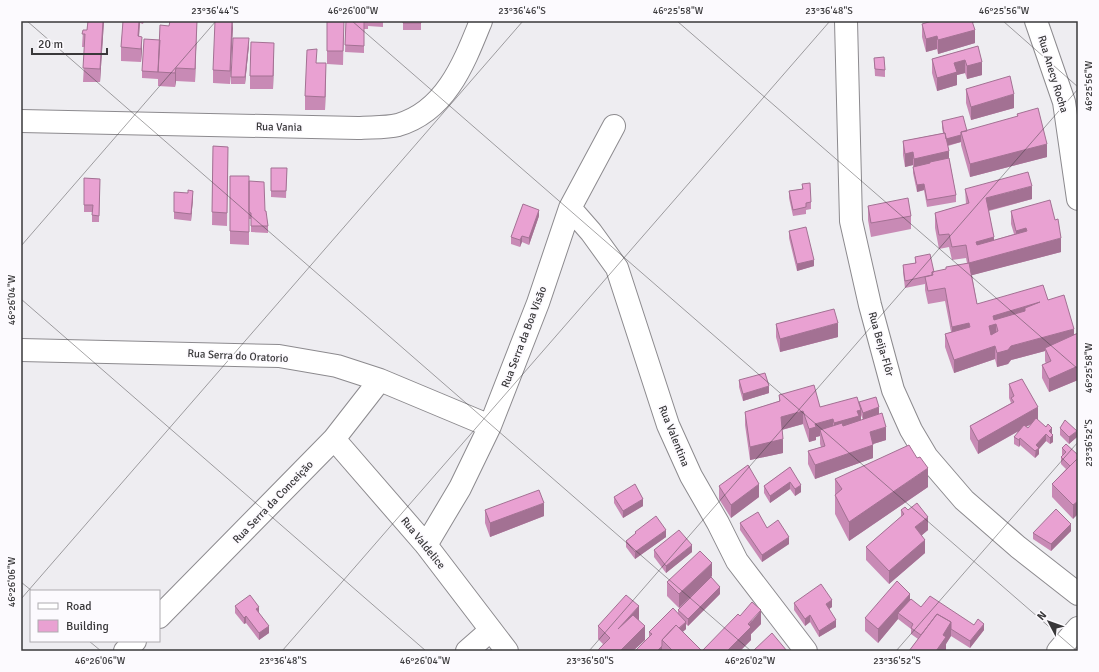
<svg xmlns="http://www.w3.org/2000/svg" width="1099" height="672" font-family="Signika,sans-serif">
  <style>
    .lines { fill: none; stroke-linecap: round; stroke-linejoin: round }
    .minor-casing { stroke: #8c8a8e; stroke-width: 24 }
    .minor { stroke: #fff; stroke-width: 22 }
    .wall { fill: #c88ab5; fill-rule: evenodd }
    .shaded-wall { fill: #a37193 }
    .building { fill: #e9a1d2; stroke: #a37193; fill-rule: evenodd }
    .ticks { fill: none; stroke: #39383a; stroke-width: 1; stroke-opacity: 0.45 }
    .labels { text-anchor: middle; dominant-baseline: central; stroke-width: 3.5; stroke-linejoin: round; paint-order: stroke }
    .street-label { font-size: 11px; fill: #39383a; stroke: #fcfafe }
    .neatline { fill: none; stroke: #39383a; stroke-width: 1.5 }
    .ticks-label { font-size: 10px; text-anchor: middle; fill: #39383a }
  </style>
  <rect width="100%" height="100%" fill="#eeedf1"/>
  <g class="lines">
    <g class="minor-casing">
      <path id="minor" d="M846 21 851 221 870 305 893 390 911 430 927 457 964 500 1018 547 1078 594
        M1036 21 1064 102 1078 199
        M21 121 358 128C371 127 386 128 398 125 446 111 464 63 481 21
        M570 208 591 232 617 268 668 425 691 476 718 523 737 561 806 651
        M21 350 279 356 337 366 380 380 490 426
        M334 439 426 545 507 651
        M426 545 460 488 490 426 538 303 570 208 614 126
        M159 617 334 439 380 380
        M125 651 135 641
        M467 651 491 630
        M1058 651 1078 628"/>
    </g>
    <use href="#minor" class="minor"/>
  </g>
  <path class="wall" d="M88 21H104L100 82H83L85 47H82L83 30H87Z
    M123 21H144L143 24 140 23 139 37 142 50 141 62 121 61V47Z
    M197 21 195 82 176 81 175 87 158 86V79L142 78V71L160 40Z
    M233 21 230 84 213 83V70Z
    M327 21H344L343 65 327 64Z
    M346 21H383V27L368 26V29H364V53L345 52Z
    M403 21H421V30H403Z
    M930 21H978L972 23 975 43 938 54 937 49 926 52 922 37V24L930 22Z
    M249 45 245 84H231V77Z
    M978 46 982 75 967 79 965 73 957 75V85L937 91 932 73V59Z
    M274 56 273 89H250V76Z
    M874 58 885 70V77L875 76Z
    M317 63 326 76 325 110H305V96Z
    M966 89 1014 108 971 120 966 103Z
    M1017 114 1047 157 970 177 961 145V142L948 146 949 158 956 195V202L927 207 924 190 917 192 913 173V165L905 167 903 155V141L943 133 942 128V121L967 131 1017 117Z
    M213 146 228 147 227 226 212 225Z
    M271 168H287L286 198 271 197Z
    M230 176 249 181 265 211 268 226V233L251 232V219H249V198V245L230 244Z
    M84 178 100 179 99 222H92V212H84Z
    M802 184 811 202V209L806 210V214L793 216 789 198V191L802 189Z
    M965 189 1032 199 989 211 994 240 1014 234 1011 224V211L1061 252 972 275 977 304 1048 300 1074 335 1078 333V380L1049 392 1042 378V365L1046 364 1045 361V351L1011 360 1008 364 997 367 995 359 954 373 945 347V334L951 332 945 301 928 304 925 290V284L905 288 903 272V265L915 263V257L934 272 946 269 967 263 966 258 952 260 949 247 939 249 935 228V213L966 204Z
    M174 192 193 198 191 221 174 219Z
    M868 206 911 216V229L871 237 868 220Z
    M539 216 529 245 522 242 520 247 511 244V237Z
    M789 231 814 266 797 271 789 238Z
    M776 324 838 337 780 352 776 337Z
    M739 380 769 393 743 401 739 387Z
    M1009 384 1038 420 1052 434 1053 442 1050 444 1046 441 1039 449V454L1035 458 1020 445 1019 447 1014 444V437L1019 431 978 454 970 439V426L1011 403 1009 398ZM1032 424 1028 428 1026 427Z
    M779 395 820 407 859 403 876 397 863 420 861 415V420L886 440 873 444V458L815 479 808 464V451L821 447 820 444V436L816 437V440L809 442 803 424 782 430 783 453 750 460 745 425V412L779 401Z
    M1060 428 1077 437 1069 444 1060 435Z
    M1062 448 1078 455 1073 519 1052 497V484L1066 469 1061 464V457L1063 456 1062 455Z
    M790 467 801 492 795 496 790 489 770 503 764 493V486Z
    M835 479 928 487 849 541 835 514Z
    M719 486 759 497 731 518 719 499Z
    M614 497 643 506 623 518 614 503Z
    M485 510 544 516 490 537 485 523Z
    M901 510H908L928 530 922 535 925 553 889 584 866 560V547L901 517Z
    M740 523 767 528 789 544 762 562 740 530Z
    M1071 531 1051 551 1033 539V533Z
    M635 532 666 537 635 559 626 547V541L635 534Z
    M654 550 692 552 666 573 654 557Z
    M712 576 679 608 667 596V582Z
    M720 594 688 626 686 624V629L682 632 702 651 740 616 761 624 751 634V640L740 651H635L649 637V632L678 614V610Z
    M910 600 921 607 974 625 984 630 970 648 951 636 946 644V650L945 651H909L918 639 911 634V629L898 619 878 643 865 631V618Z
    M794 603 832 607 829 609 836 627 819 637 810 622 805 626 794 610Z
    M235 606 259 613 269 633 259 640 246 623 244 624 235 613Z
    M638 620 645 640 633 651H597L603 644 598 639V626L639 620Z"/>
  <path class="shaded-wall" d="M103 21H104L100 82V69Z
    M139 21H140L138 50V36Z
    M197 21 195 82V69Z
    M232 21 233 28 230 84V71Z
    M975 30V43L938 54V40Z
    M937 36V49L926 52V39Z
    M142 37V50L141 62V49Z
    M249 38V45L245 84V77Z
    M274 43V56L273 89V76Z
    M965 60V73L957 75V85L937 91V78L954 63Z
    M982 62V75L967 79V66Z
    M326 63V76L325 110V97Z
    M176 68V81L175 87V73Z
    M1014 94V108L971 120V107Z
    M961 135V142L945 146V139Z
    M1047 144V157L970 177V164Z
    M949 151V165L930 162V169L914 172V159Z
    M913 152V165L905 167V154Z
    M924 184V190L917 192V185Z
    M1032 186V199L986 211V198Z
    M193 191V198L191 221V214Z
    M539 210V216L529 245V238Z
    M1026 228V241L1016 244V231Z
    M522 236V242L520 247V240Z
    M994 237V250L976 255V242Z
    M1061 238V252L969 276V263Z
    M814 260V266L797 271V264Z
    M1040 302 1025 308V320L996 324V337L989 340V326L993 316Z
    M838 323V337L780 352V339Z
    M969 323V336L952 340V327Z
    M1074 329V343L1045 348V351L1011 360 1008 364 997 367V353L1011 346Z
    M995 346V359L954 373V360Z
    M1078 366V380L1049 392V379Z
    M769 386V393L743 401V394Z
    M879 407V414L863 420V413Z
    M1038 407V420L978 454V441Z
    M861 410V423L834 436V423L857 411Z
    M803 411V424L781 430V417Z
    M833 419V432L820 430V436L816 437V440L809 442V429L815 424Z
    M886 427V440L870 445V432Z
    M1052 428V434L1049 431Z
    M1077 431V437L1069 444V437Z
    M1046 434V441L1039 449V454L1035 458 1036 445Z
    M1053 435V442L1050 444V438Z
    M1020 438V445L1019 447V440Z
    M783 439V453L750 460V447Z
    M873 445V458L815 479V465Z
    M928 468V487L849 541V522Z
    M790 482V489L770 503V496Z
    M759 484V497L731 518V505Z
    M801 485V492L795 496V489Z
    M643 499V506L623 518V511Z
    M1078 501V514L1073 519V505Z
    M544 503V516L490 537V523Z
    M928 517V530L915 541V527Z
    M1071 524V531L1051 551V544Z
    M666 530V537L635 559V552Z
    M789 537V544L762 562V555Z
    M925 540V553L889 584V571Z
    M692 545V552L666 573V566Z
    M712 563V576L679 608V594Z
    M720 587V594L688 626V619Z
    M910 594V607L898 613V619L878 643V629Z
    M832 600V607L826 611V604Z
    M639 606V620L618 642V629Z
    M259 607V614L256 609Z
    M761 610V624L751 634V640L740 651H727Z
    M810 615V622L805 626V619Z
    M246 616V623L244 624V618Z
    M836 620V627L819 637V631Z
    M686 622V629L668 646 665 643Z
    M951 622V636L946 644V650L945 651H936L943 635Z
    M984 624V630L970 648V641Z
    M269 626V633L259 640V633Z
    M645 626V640L633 651H620Z
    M662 646V651H657Z"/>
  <path class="building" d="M88 21H103L100 69 83 68 85 34H82L83 30H87Z
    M123 21H139L138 36 142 37 141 49 121 47Z
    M170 21H197L195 69 176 68 175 73 158 72 160 25 169 26Z
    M215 21H232L230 71 213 70Z
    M327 21H344L343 51H327Z
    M346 21H368V22H364V46L345 45Z
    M403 21H421V23H403Z
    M932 21H972L975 30 938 40 937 36 926 39 922 24Z
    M233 38H249L245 77H231Z
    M144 39 160 40 158 72 142 71Z
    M251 42 274 43 273 76H250Z
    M978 46 982 62 967 66 965 60 954 63 957 72 937 78 932 59Z
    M317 49 316 63H326L325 97 305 96 307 50Z
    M884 57 885 70 875 69 874 58Z
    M1010 76 1014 94 971 107 966 89Z
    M1038 108 1047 144 970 164 961 132 1018 116 1017 114Z
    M963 116 967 131 961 132V135L946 139 945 133H944L942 121Z
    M945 133 949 151 914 159 913 152 905 154 903 141Z
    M213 146 228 147 227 213 212 212Z
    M949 158 956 195 927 200 924 184 917 185 913 167 930 163V162Z
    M271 168H287L286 191H271Z
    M1028 172 1032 186 986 198 994 237 976 242 977 245 1027 231 1026 228 1016 231 1011 211 1050 200 1055 220 1058 219 1061 238 969 263 966 245 952 247 949 234 939 235 935 213 969 203 965 189Z
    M230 176H249V232L230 231Z
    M84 178 100 179 99 216 92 215 93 205H84Z
    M249 181 264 182 265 211H266L268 226H251V213L249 212Z
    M810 183 811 202 806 203V207L793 210 789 191 803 189 802 184Z
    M188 190 193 191 191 214 174 212V192L188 193Z
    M908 198 911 216 871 223 868 206Z
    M523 204 539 210 529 238 522 236 520 240 511 237Z
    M806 227 814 260 797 264 789 231Z
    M930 254 934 272H932V275L905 281 903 265 916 263 915 257Z
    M969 263 977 304 1043 285 1048 300 1064 295 1074 329 1011 346 1008 350 997 353 995 346 954 360 945 334 970 327 969 323 952 327 945 288 928 291 925 277 933 275 932 272 946 269V267ZM1040 302 1025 308V311L994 320 993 316ZM996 324 998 331 991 335 989 326Z
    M834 309 838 323 780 339 776 324Z
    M1078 333V366L1049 379 1042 365 1051 361 1045 348Z
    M765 373 769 386 743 394 739 380Z
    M1022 379 1038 407 978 441 970 426 1014 402 1011 398 1014 396 1009 384Z
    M814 385 820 407 857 397 861 410 857 411 859 416 834 423 833 419 815 424 816 427 809 429 803 411 781 417 783 439 750 447 745 412 780 401 779 395Z
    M876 397 879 407 863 413 859 402Z
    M882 413 886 427 870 432 873 445 815 465 808 451 825 446 820 430 842 423 843 426Z
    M1036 418 1046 427 1048 424 1052 428 1049 431 1053 435 1050 438 1046 434 1036 445 1039 448 1035 451 1020 438 1019 440 1014 437 1024 425 1028 428Z
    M1065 420 1077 431 1069 437 1060 428Z
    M1066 444 1078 455V458L1070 466 1061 457 1066 452 1062 448Z
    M909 445 917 458 920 457 928 468 849 522 835 495 842 489 835 479Z
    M1078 458V501L1073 505 1052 484Z
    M748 465 759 484 731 505 719 486Z
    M790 467 801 485 795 489 790 482 770 496 764 486Z
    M635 484 643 499 623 511 614 497Z
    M539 490 544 503 490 523 485 510Z
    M917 503 928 517 915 527 925 540 889 571 866 547 904 514 901 510 905 507 908 510Z
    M1056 509 1071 524 1051 544 1033 533Z
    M758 512 767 528 778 520 789 537 762 555 740 523Z
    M656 516 666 530 635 552 626 541 636 533 635 532Z
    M679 530 692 545 666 566 654 550Z
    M700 551 712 563 679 594 667 582Z
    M711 577 720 587 688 619 678 610Z
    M897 581 910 594 878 629 865 618Z
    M821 584 832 600 826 604 836 620 819 631 810 615 805 619 794 603Z
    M250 595 259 607 256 609 269 626 259 633 246 616 244 618 235 606Z
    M626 595 639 606 618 629 633 615 645 626 620 651H597L610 638 598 626Z
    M930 596 974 625 978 619 984 624 970 641 951 629V622L937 614 921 635 911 628 913 624 898 613 911 599 921 607Z
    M752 602 761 610 748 624 751 627 727 651H673L662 640 676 625 702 651 738 614 740 616Z
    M673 608 686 622 679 628 676 625 662 640V646L657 651H635L652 634 649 632Z
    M937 614 951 622 943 635 946 637 936 651H909Z
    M772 633 787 651H753Z"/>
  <path class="ticks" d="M27 21 751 651M352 21 1077 651M677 21 1078 369M1003 21 1078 87M21 246 216 21M21 299 426 651M21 582 32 591M21 599 523 21M89 641 101 651M282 651 830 21M589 651 1078 89M896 651 1078 442"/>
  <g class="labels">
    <g class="street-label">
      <text transform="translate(1053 74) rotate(73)">Rua Anecy Rocha</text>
      <text transform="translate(279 127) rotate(1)">Rua Vania</text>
      <text transform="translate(524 337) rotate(-69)">Rua Serra da Boa Visão</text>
      <text transform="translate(881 344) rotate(74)">Rua Beija-Flôr</text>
      <text transform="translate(238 356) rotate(3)">Rua Serra do Oratorio</text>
      <text transform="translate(674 436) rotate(68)">Rua Valentina</text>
      <text transform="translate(273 502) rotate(-46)">Rua Serra da Conceição</text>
      <text transform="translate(423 543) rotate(51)">Rua Valdelice</text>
    </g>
  </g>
  <rect width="1099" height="672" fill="none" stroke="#fcfafe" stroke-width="44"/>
  <rect x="30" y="590" width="130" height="52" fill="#fcfafe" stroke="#aeacb0"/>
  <rect x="38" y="603" width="20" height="6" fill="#ffffff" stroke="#aeacb0"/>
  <text x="66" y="610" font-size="12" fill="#39383a">Road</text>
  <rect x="38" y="620" width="20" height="12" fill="#e9a1d2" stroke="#aeacb0"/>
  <text x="66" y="630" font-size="12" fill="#39383a">Building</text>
  <g transform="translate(1049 622) rotate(311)" stroke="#fcfafe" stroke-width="3" paint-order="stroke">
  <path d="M0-3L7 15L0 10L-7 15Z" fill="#39383a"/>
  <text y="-6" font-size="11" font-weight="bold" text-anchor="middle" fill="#39383a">N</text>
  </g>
  <path d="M32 48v6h75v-6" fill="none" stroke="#39383a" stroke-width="2"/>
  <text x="38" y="48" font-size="12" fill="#39383a" stroke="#fcfafe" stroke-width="3" paint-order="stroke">20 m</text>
  <rect x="22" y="22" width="1055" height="628" class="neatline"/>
  <g class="ticks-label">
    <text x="215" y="14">23°36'44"S</text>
    <text x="353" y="14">46°26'00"W</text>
    <text x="522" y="14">23°36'46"S</text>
    <text x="678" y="14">46°25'58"W</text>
    <text x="829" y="14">23°36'48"S</text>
    <text x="1004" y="14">46°25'56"W</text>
    <text transform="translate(1088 86) rotate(-90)" y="4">46°25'56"W</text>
    <text transform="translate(11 300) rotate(-90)" y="4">46°26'04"W</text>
    <text transform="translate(1088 368) rotate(-90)" y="4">46°25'58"W</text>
    <text transform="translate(1088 443) rotate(-90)" y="4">23°36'52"S</text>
    <text transform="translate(11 582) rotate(-90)" y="4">46°26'06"W</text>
    <text x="100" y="664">46°26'06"W</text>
    <text x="283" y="664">23°36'48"S</text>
    <text x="425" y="664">46°26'04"W</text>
    <text x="590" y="664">23°36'50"S</text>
    <text x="750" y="664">46°26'02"W</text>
    <text x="897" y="664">23°36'52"S</text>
  </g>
</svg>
